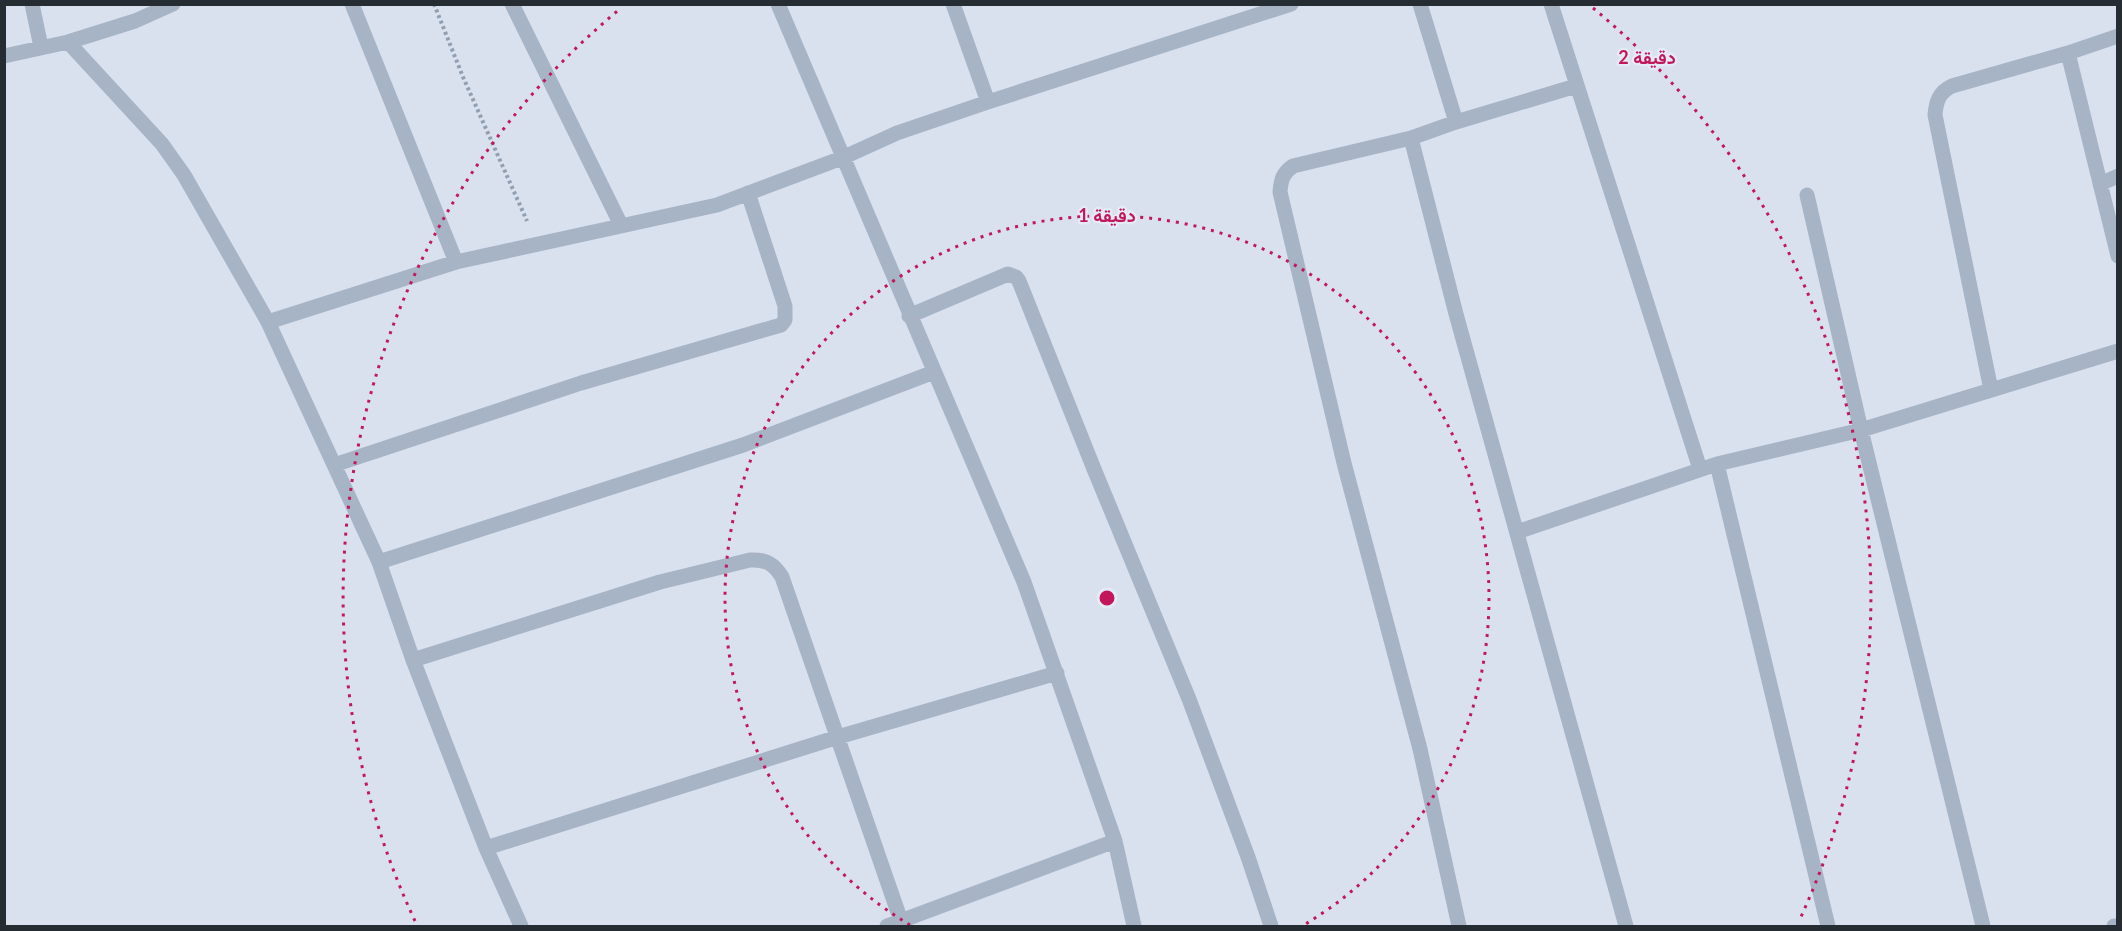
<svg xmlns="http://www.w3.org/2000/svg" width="2122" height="931" font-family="Lato,Vazirmatn,sans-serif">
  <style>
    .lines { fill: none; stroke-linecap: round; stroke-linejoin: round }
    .path { stroke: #909fb1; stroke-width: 4; stroke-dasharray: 3 3; stroke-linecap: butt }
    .street { stroke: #a6b4c6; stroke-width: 15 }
    .ring { fill: none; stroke: #c2185b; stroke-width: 3; stroke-dasharray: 3 6 }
    .centre { fill: #c2185b; stroke: #e4ebf7; stroke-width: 3 }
    .ring-label { font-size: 18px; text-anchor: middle; font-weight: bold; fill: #c2185b; stroke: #e4ebf7; stroke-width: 4.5; stroke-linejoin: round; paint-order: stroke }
  </style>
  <rect width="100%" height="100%" fill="#d9e1ef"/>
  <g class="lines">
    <path class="path" d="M434 4 463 77 527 221"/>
    <path class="street" d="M32 4 41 47
      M352 4 456 262
      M512 4 621 225
      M778 4 1024 582 1115 841 1134 926
      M953 4 988 102
      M1420 4 1456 122
      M1551 4 1700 469
      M68 42 162 144 184 175 268 322 379 562 413 660 486 848 521 926
      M2068 53 2118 256
      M4 56 68 42 135 21 173 4
      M1576 86 1456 122 1411 138 1456 314 1626 926
      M1411 138 1293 166C1283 173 1281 179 1280 192L1344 463 1420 749 1459 926
      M2100 184 2118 176
      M1807 195 1861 430 1983 926
      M909 316 1008 274 1016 277 1019 281 1094 469 1189 699 1248 857 1271 926
      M268 322 456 262 717 205 842 158 897 133 988 102 1291 4
      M1991 390 1935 115C1936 102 1939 92 1952 86L2068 53 2118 36
      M1717 464 1828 926
      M334 465 581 383 781 325 785 320V306L748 193
      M1517 532 1717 464 1861 430 2118 351
      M379 562 743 445 934 372
      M413 660 660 582 750 560C766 559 774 564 782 577L901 921
      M486 848 838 737 1057 673
      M887 926 1115 841
      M2114 926H2118"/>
  </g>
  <g class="ring">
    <path d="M910 925A382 382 0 1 1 1304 925"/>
    <path d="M415 921A764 764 0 0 1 621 8M1593 8A764 764 0 0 1 1799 921"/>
  </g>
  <circle cx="1107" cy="598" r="9" class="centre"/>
  <g class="ring-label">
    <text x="1647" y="64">2 دقيقة</text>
    <text x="1107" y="222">1 دقيقة</text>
  </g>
  <rect width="2122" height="931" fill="none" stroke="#262d32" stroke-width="12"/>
</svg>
